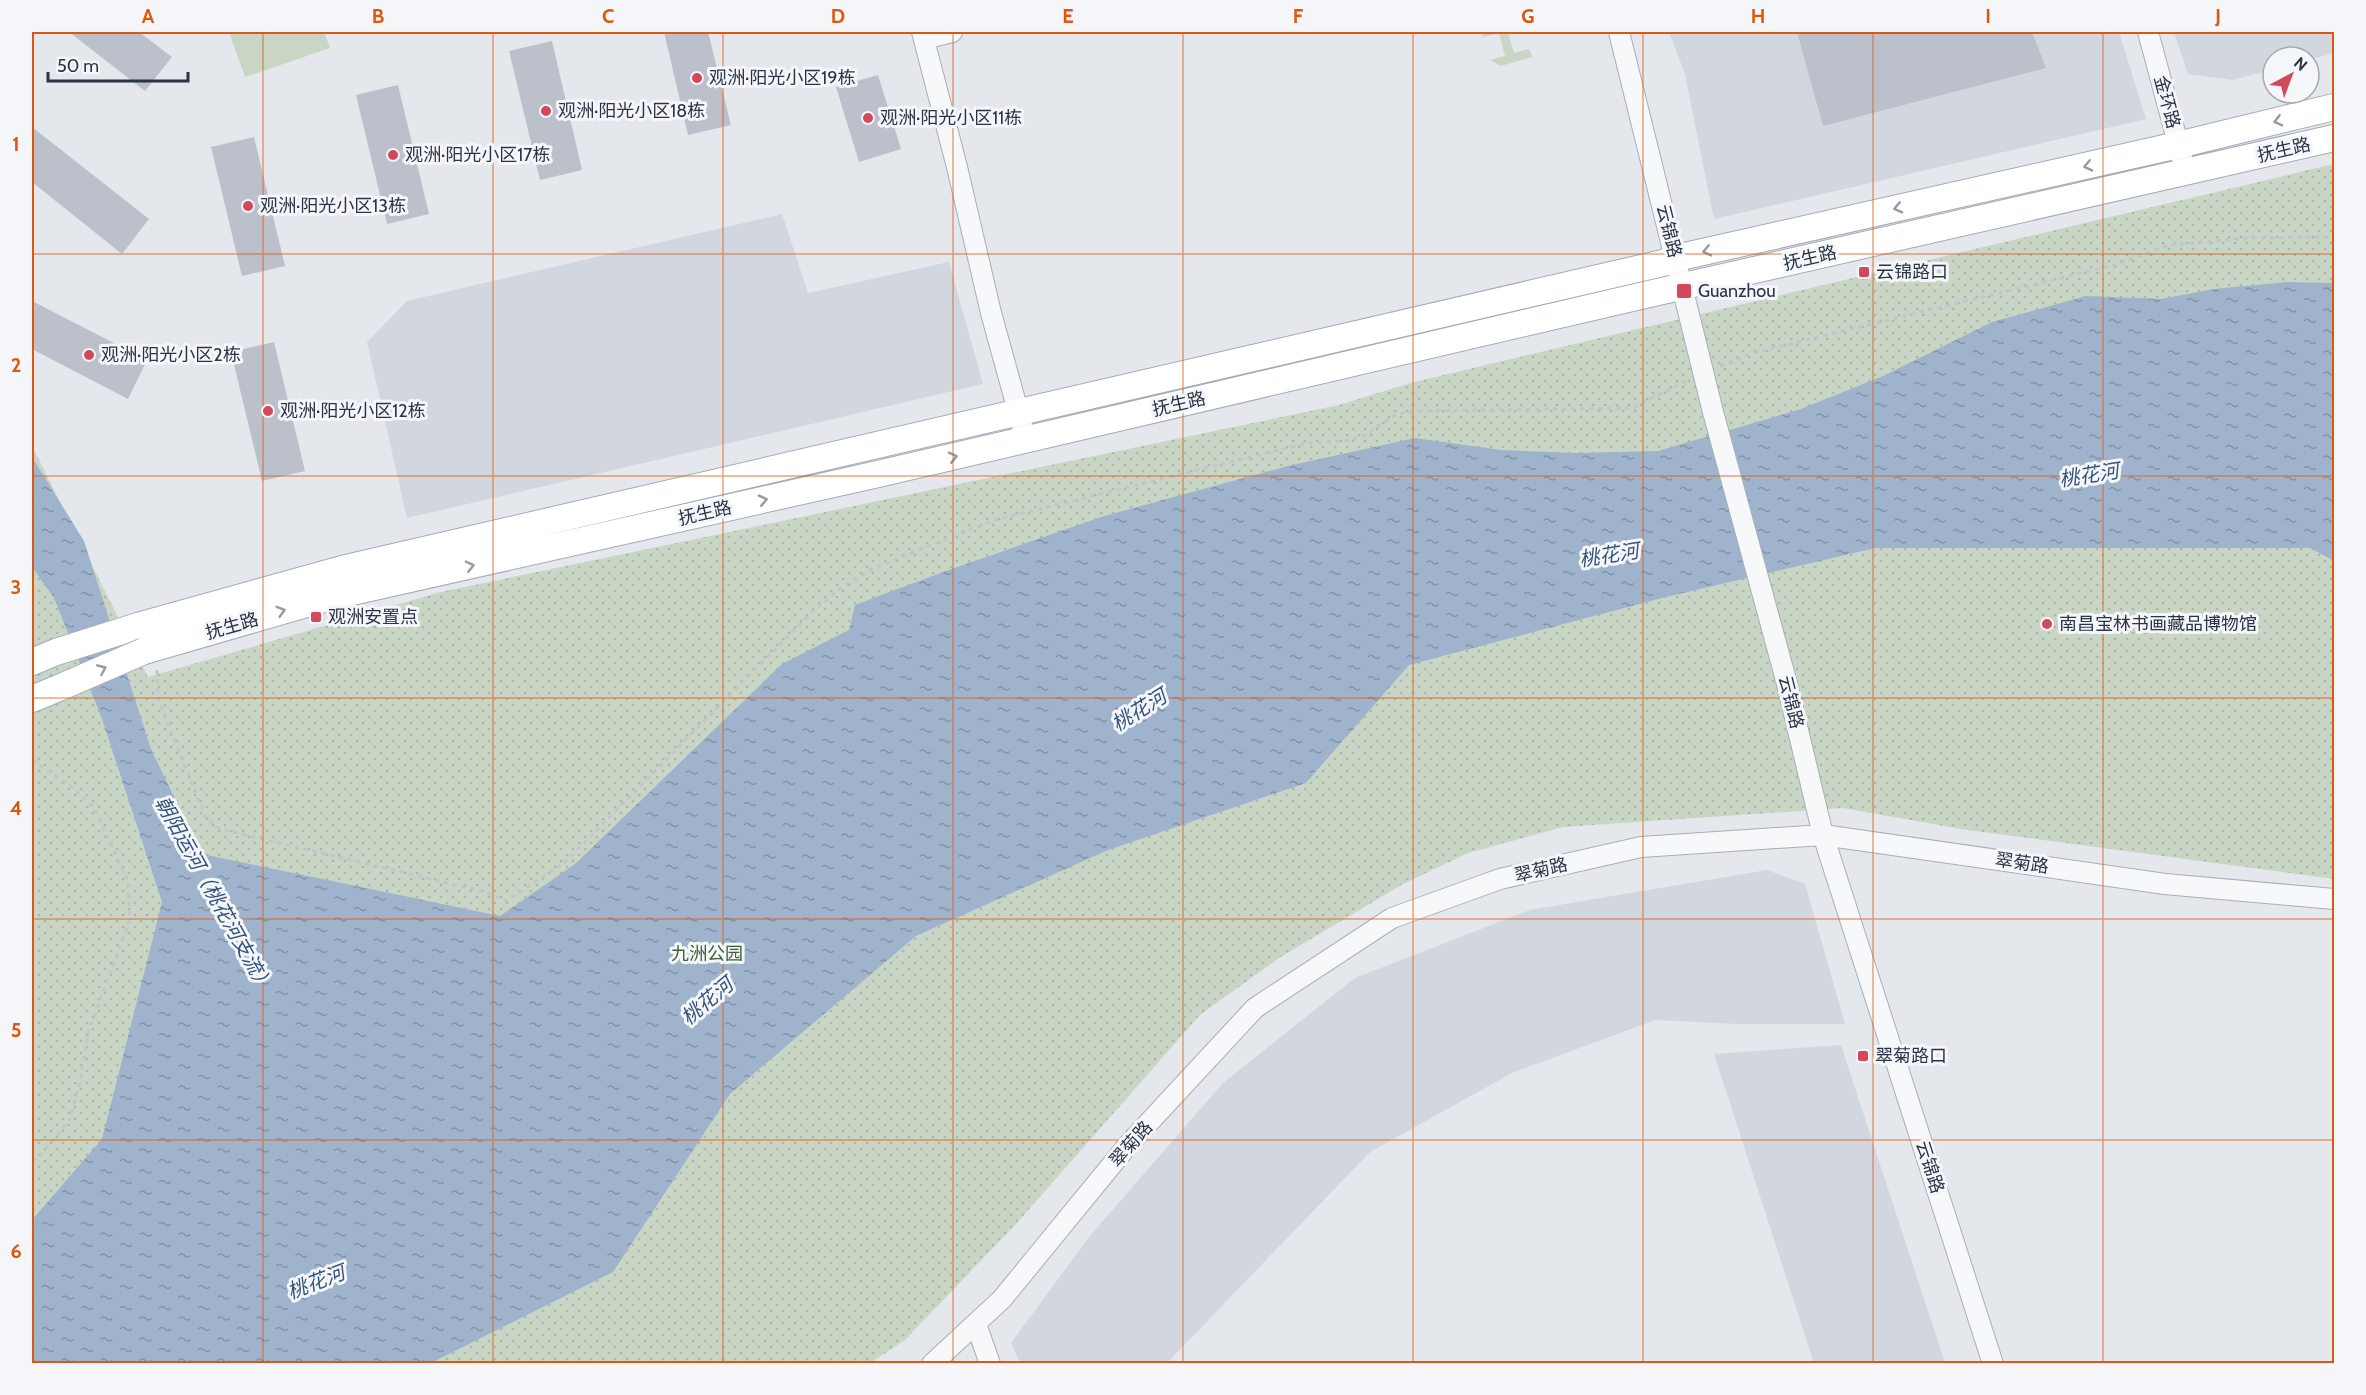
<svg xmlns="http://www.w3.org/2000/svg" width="2366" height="1395" font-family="Cabin,'Noto Sans SC',sans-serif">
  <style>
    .built { fill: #d2d6de }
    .green { fill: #c9d6c5 }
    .park { fill: url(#park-dots) }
    .water { fill: url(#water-ripples) }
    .building { fill: #bbc0ca }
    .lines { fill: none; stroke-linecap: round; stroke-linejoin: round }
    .minor-casing { stroke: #a9aeb7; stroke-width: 22 }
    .major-casing { stroke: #a3abb8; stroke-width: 28 }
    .path { stroke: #c2c5cb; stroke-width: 3; stroke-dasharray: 4.5 4.5; stroke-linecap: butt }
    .minor { stroke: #f7f8fa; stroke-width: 20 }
    .major { stroke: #fff; stroke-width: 26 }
    .major-bridge-casing { stroke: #a3abb8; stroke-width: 28; stroke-linecap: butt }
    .major-bridge { stroke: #fff; stroke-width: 26 }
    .oneway { stroke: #959aa2 }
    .grid { fill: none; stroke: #df570f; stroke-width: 1.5; stroke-opacity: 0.55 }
    .poi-dot { fill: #d1495b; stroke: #f4f6f9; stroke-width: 2 }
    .labels { text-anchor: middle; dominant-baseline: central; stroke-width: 6; stroke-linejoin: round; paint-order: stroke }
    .poi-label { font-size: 18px; fill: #2b3445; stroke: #f4f6f9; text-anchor: start }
    .street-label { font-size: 18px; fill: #2b3445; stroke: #f4f6f9 }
    .park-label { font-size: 18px; fill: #3f6138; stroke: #f4f6f9 }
    .water-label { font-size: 20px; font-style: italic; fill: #34527a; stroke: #f4f6f9 }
    .neatline { fill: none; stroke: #df570f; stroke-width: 2 }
    .grid-label { font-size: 20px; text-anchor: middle; font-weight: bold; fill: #df570f }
  </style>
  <defs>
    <pattern id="park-dots" width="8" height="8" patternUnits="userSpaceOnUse" patternTransform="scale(1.5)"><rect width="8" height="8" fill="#c9d6c5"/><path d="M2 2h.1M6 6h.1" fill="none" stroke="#adb8ab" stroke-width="1.8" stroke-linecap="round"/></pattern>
    <pattern id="water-ripples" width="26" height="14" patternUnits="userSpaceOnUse" patternTransform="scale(1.5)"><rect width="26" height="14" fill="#9fb4cc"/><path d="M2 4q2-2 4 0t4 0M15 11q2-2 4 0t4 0" fill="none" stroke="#8293a7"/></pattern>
  </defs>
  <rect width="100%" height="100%" fill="#e4e7ec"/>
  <path class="built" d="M1669 32H2119L2146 119 1714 219 1685 74Z
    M2174 32H2334V53L2309 60V57H2273V69L2233 80 2188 74Z
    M782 214 808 293 949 262 983 384 407 518 367 342 407 301Z
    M1767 870 1805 884 1845 1024H1739L1655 1020 1512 1073 1370 1152 1167 1363H1020L1011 1343 1089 1237 1223 1083 1355 978 1530 910Z
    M1841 1045 1945 1363H1814L1714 1054Z"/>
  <path class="green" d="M229 32H324L330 48 245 77Z
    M1482 32H1508L1514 53 1529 49 1532 57 1501 66 1490 60 1505 56 1499 33 1483 37Z"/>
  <path class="park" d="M2334 164V879L1961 829 1843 808 1563 827 1468 853 1403 884 1279 958 1200 1015 1016 1224 905 1340 870 1363H32V446L148 677 441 592 1339 405 1414 382Z"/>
  <path class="water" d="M2287 282 2334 283V561L2310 548H1875L1666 597 1409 665 1306 783 1108 850 916 936 730 1094 613 1272 431 1363H32V1220L102 1139 162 902 102 719 54 598 32 567V457L84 541 151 749 202 854 500 916 575 864 782 664 849 630 855 605 943 572 1104 516 1288 466 1415 438 1501 450 1575 453 1658 451 1801 409 1883 376 1992 322 2086 296 2161 299 2214 289Z"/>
  <path class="building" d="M69 32H139L172 57 145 91Z
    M664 32H708L731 125 688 135Z
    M1797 32H2032L2046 68 1823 126Z
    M552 41 582 170 540 180 509 51Z
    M878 75 901 149 859 162 836 87Z
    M398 85 429 214 387 224 356 95Z
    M32 127 149 219 122 254 32 182Z
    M254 137 285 266 242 276 211 147Z
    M32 301 147 360 128 399 32 349Z
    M274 342 305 471 262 481 231 352Z"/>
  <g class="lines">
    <g class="minor-casing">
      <path id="minor" d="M922 32 957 167 991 313 1026 440
        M1619 32 1713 412 1786 680 1823 835 1993 1364
        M2148 32 2186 173
        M924 39 952 32
        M976 1324 990 1364
        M932 1364 1002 1299 1128 1145 1255 1008 1392 918 1500 879 1641 847 1823 835 2165 884 2334 899"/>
    </g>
    <g class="major-casing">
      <path id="major" d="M144 651 334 596 878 474 1649 294 2334 138
        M32 662 56 652 141 625 342 569 1663 263 1676 258 2178 145 2334 107
        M32 699 61 687"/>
    </g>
    <path class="path" d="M1720 366 1753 353 2118 264 2168 245 2246 238 2334 237
      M157 670 158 699 206 818 220 829 486 892 506 901 564 863 814 610 841 588 872 569 995 520 1307 443 1346 441 1363 436 1396 414 1416 411 1633 408 1687 380
      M32 760 72 787 94 808 128 881 130 919 88 1033 80 1082 70 1119 40 1156 32 1161"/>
    <use href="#minor" class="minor"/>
    <use href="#major" class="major"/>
    <g class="major-bridge-casing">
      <path id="major-bridge" d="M61 687 144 651"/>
    </g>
    <use href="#major-bridge" class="major-bridge"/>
  </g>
  <defs><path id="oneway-chevron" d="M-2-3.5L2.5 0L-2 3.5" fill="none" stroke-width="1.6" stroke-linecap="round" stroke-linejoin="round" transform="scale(1.5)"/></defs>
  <g class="oneway">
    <use href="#oneway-chevron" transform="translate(2278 121) rotate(166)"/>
    <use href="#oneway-chevron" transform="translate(2088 166) rotate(167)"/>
    <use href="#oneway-chevron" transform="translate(1898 208) rotate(167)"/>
    <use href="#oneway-chevron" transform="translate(1707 251) rotate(167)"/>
    <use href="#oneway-chevron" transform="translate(953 457) rotate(-13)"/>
    <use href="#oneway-chevron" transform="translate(763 500) rotate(-13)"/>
    <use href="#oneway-chevron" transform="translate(470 566) rotate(-13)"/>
    <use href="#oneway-chevron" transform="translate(281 611) rotate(-16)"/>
    <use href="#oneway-chevron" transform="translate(102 669) rotate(-23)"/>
  </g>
  <path class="grid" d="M263 32V1364M493 32V1364M723 32V1364M953 32V1364M1183 32V1364M1413 32V1364M1643 32V1364M1873 32V1364M2103 32V1364M32 254H2334M32 476H2334M32 698H2334M32 919H2334M32 1140H2334"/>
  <g class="poi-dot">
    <circle cx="697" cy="78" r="6"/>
    <circle cx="546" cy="111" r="6"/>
    <circle cx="868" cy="118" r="6"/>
    <circle cx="393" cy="155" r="6"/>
    <circle cx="248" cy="206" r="6"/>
    <rect x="1858" y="266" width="12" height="12" rx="3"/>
    <rect x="1676" y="283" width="16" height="16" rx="3"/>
    <circle cx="89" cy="355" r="6"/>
    <circle cx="268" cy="411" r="6"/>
    <rect x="310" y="611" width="12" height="12" rx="3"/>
    <circle cx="2047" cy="624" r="6"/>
    <rect x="1857" y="1050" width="12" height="12" rx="3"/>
  </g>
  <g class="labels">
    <g class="poi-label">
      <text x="709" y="78">观洲·阳光小区19栋</text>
      <text x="558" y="111">观洲·阳光小区18栋</text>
      <text x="880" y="118">观洲·阳光小区11栋</text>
      <text x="405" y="155">观洲·阳光小区17栋</text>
      <text x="260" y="206">观洲·阳光小区13栋</text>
      <text x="1876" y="272">云锦路口</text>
      <text x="1698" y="291">Guanzhou</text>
      <text x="101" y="355">观洲·阳光小区2栋</text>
      <text x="280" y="411">观洲·阳光小区12栋</text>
      <text x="328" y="617">观洲安置点</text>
      <text x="2059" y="624">南昌宝林书画藏品博物馆</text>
      <text x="1875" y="1056">翠菊路口</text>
    </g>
    <g class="street-label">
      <text transform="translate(2167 102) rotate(75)">金环路</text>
      <text transform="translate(2284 150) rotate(-13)">抚生路</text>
      <text transform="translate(1669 231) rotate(76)">云锦路</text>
      <text transform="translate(1810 258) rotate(-13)">抚生路</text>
      <text transform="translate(1179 404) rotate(-13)">抚生路</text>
      <text transform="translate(705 513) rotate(-13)">抚生路</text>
      <text transform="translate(232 626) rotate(-16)">抚生路</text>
      <text transform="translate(1791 702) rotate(76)">云锦路</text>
      <text transform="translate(2022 863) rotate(8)">翠菊路</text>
      <text transform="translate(1541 870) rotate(-13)">翠菊路</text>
      <text transform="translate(1131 1144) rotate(-49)">翠菊路</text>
      <text transform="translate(1930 1167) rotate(72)">云锦路</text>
    </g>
    <g class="park-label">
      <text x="707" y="954">九洲公园</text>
    </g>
    <g class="water-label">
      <text transform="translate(2089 475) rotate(-9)">桃花河</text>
      <text transform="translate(1609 555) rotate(-9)">桃花河</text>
      <text transform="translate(1139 710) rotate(-32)">桃花河</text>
      <text transform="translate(214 894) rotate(61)">朝阳运河（桃花河支流）</text>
      <text transform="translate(707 1001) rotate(-40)">桃花河</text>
      <text transform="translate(316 1282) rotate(-21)">桃花河</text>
    </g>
  </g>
  <rect width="2366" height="1395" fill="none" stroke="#f4f6f9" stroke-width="66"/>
  <g transform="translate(2291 75) rotate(41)"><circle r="28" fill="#f4f6f9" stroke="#a4a8b1" stroke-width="1.5"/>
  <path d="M0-4.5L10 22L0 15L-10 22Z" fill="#d1495b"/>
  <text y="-9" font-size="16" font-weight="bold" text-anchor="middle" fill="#2b3445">N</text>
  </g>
  <path d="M48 72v9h140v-9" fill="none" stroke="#2b3445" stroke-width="3"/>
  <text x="57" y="72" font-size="18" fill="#2b3445" stroke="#f4f6f9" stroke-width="4.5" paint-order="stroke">50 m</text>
  <rect x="33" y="33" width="2300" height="1329" class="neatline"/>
  <g class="grid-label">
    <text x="148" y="23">A</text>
    <text x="378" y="23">B</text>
    <text x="608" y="23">C</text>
    <text x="838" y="23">D</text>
    <text x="1068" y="23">E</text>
    <text x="1298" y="23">F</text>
    <text x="1528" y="23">G</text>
    <text x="1758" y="23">H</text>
    <text x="1988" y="23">I</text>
    <text x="2218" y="23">J</text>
    <text x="16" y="151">1</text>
    <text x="16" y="372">2</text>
    <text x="16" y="594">3</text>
    <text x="16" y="815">4</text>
    <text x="16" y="1037">5</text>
    <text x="16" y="1258">6</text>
  </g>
</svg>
